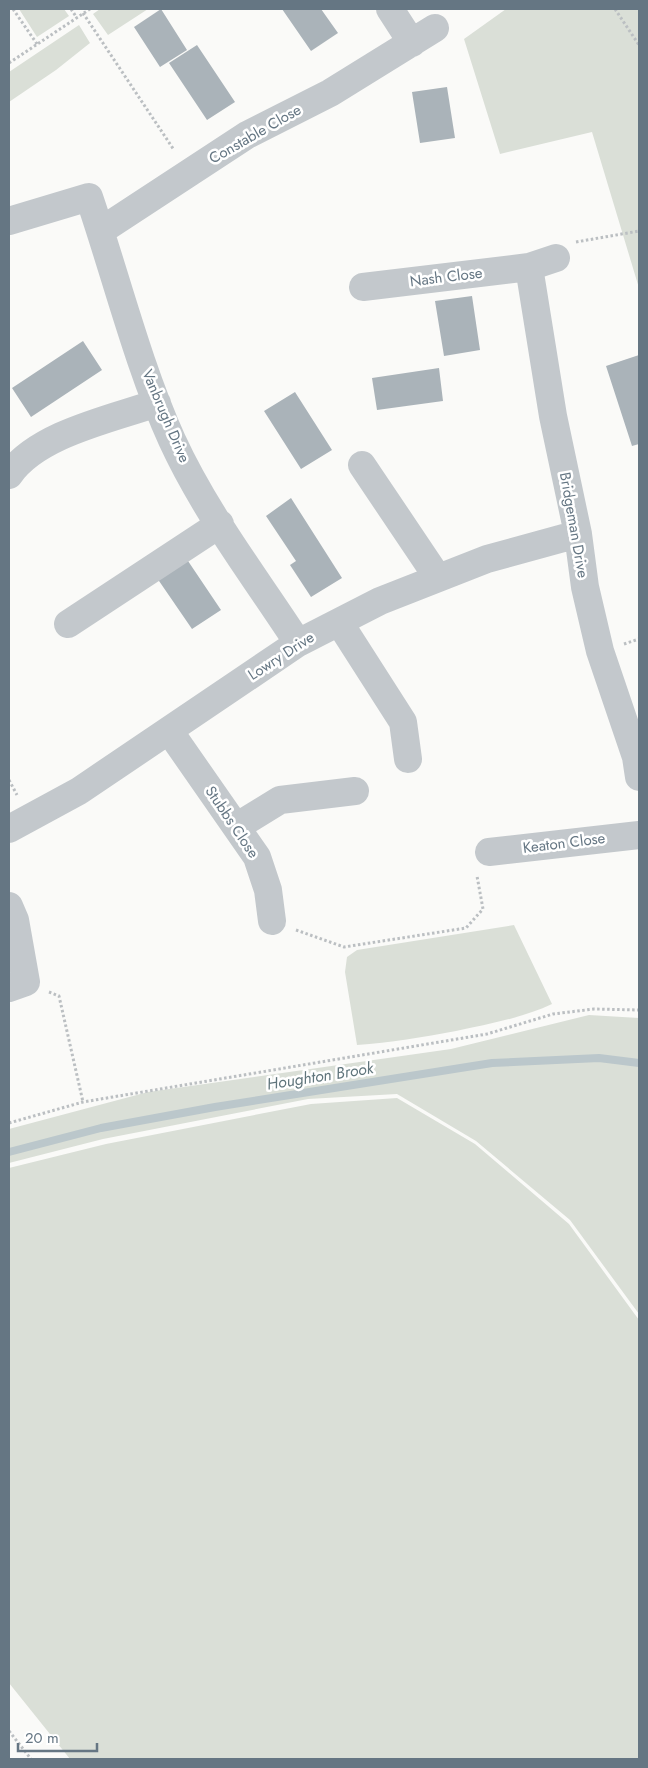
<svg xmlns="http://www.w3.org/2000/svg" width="648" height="1768" font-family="Jost,sans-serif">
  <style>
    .green { fill: #dadfd7 }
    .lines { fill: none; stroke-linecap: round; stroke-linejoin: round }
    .stream { stroke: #bbc7cb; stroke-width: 8 }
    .building { fill: #aab3b9 }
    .path { stroke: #bbbfc2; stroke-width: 3; stroke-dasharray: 2.5 2.5; stroke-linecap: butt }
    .minor { stroke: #c3c8cc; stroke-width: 28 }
    .labels { text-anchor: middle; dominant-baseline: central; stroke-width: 5; stroke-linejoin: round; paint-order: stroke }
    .street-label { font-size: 15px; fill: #657683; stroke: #fff }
    .water-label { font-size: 16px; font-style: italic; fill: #60757c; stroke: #fff }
  </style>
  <rect width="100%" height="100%" fill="#fafaf8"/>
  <path class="green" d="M19 9H64L69 16 37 37Z
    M100 9H148L108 35 93 14Z
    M506 9H639V288L592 132 500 154 464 39Z
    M79 25 90 43 56 70 9 102V72Z
    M514 925 552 1004C522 1018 489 1024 456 1031 423 1037 390 1043 357 1045L345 972 347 957 357 950Z
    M589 1015 639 1018V1314L570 1220 476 1141 397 1094 308 1099 103 1139 9 1163V1129L148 1092 451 1049Z
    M397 1098 475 1144 569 1224 639 1320V1759H70L9 1683V1168L106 1144 311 1104Z"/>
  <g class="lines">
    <path class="stream" d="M9 1152 101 1128 215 1107 492 1063 599 1058 639 1063"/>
  </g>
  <path class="building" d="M161 9 187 50 160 67 134 27Z
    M282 9H321L338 33 311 51Z
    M197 45 235 102 207 120 169 63Z
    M447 87 455 138 420 143 412 92Z
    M472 296 480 350 444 356 435 301Z
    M83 341 102 370 31 417 12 388Z
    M639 355V444L632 446 606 366Z
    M439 368 443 401 377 410 372 378Z
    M295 392 332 450 301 469 264 411Z
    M291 498 342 578 311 597 290 565 296 561 266 516Z
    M186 558 221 610 192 629 157 578Z"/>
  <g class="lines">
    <path class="path" d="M13 9 37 44
      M71 9 77 18
      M615 9 639 45
      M83 13 174 150
      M9 63 90 9
      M576 242 639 231
      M624 644 639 639
      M9 780 17 795
      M296 930 344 947 466 928 483 909 477 876
      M49 992 59 996 83 1102
      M9 1123 83 1102 487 1034 553 1014 594 1009 639 1010
      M9 1731 31 1759"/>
    <path class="minor" d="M390 9 412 43
      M9 221 89 197C116 276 138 365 172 440 205 512 255 577 298 643
      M102 230 247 135 330 93 435 28
      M529 267 553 416 578 534 585 587 600 651 636 757 639 777
      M363 287 529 267 556 258
      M362 465 438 578
      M9 475C37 434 111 419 157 403
      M339 622 403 722 408 759
      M68 624 220 524
      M170 732 257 857 268 890 272 921
      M236 827 280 800 355 791
      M9 829 79 791 298 643 380 601 487 559 578 534
      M489 852 639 835
      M9 906 15 920 26 982 9 988"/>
  </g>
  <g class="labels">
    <g class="street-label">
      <text transform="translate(255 134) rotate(-30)">Constable Close</text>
      <text transform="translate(446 277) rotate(-7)">Nash Close</text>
      <text transform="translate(166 416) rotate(67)">Vanbrugh Drive</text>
      <text transform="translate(574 525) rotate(80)">Bridgeman Drive</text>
      <text transform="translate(281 656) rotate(-33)">Lowry Drive</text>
      <text transform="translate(232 822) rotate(56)">Stubbs Close</text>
      <text transform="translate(564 843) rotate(-7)">Keaton Close</text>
    </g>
    <g class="water-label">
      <text transform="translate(320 1076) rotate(-9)">Houghton Brook</text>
    </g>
  </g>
  <rect width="648" height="1768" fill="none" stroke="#657683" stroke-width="20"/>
  <path d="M18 1743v8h79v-8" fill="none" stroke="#657683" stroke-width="2.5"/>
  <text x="25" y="1743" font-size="15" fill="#657683" stroke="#ffffff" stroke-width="4" paint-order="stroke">20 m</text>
</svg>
